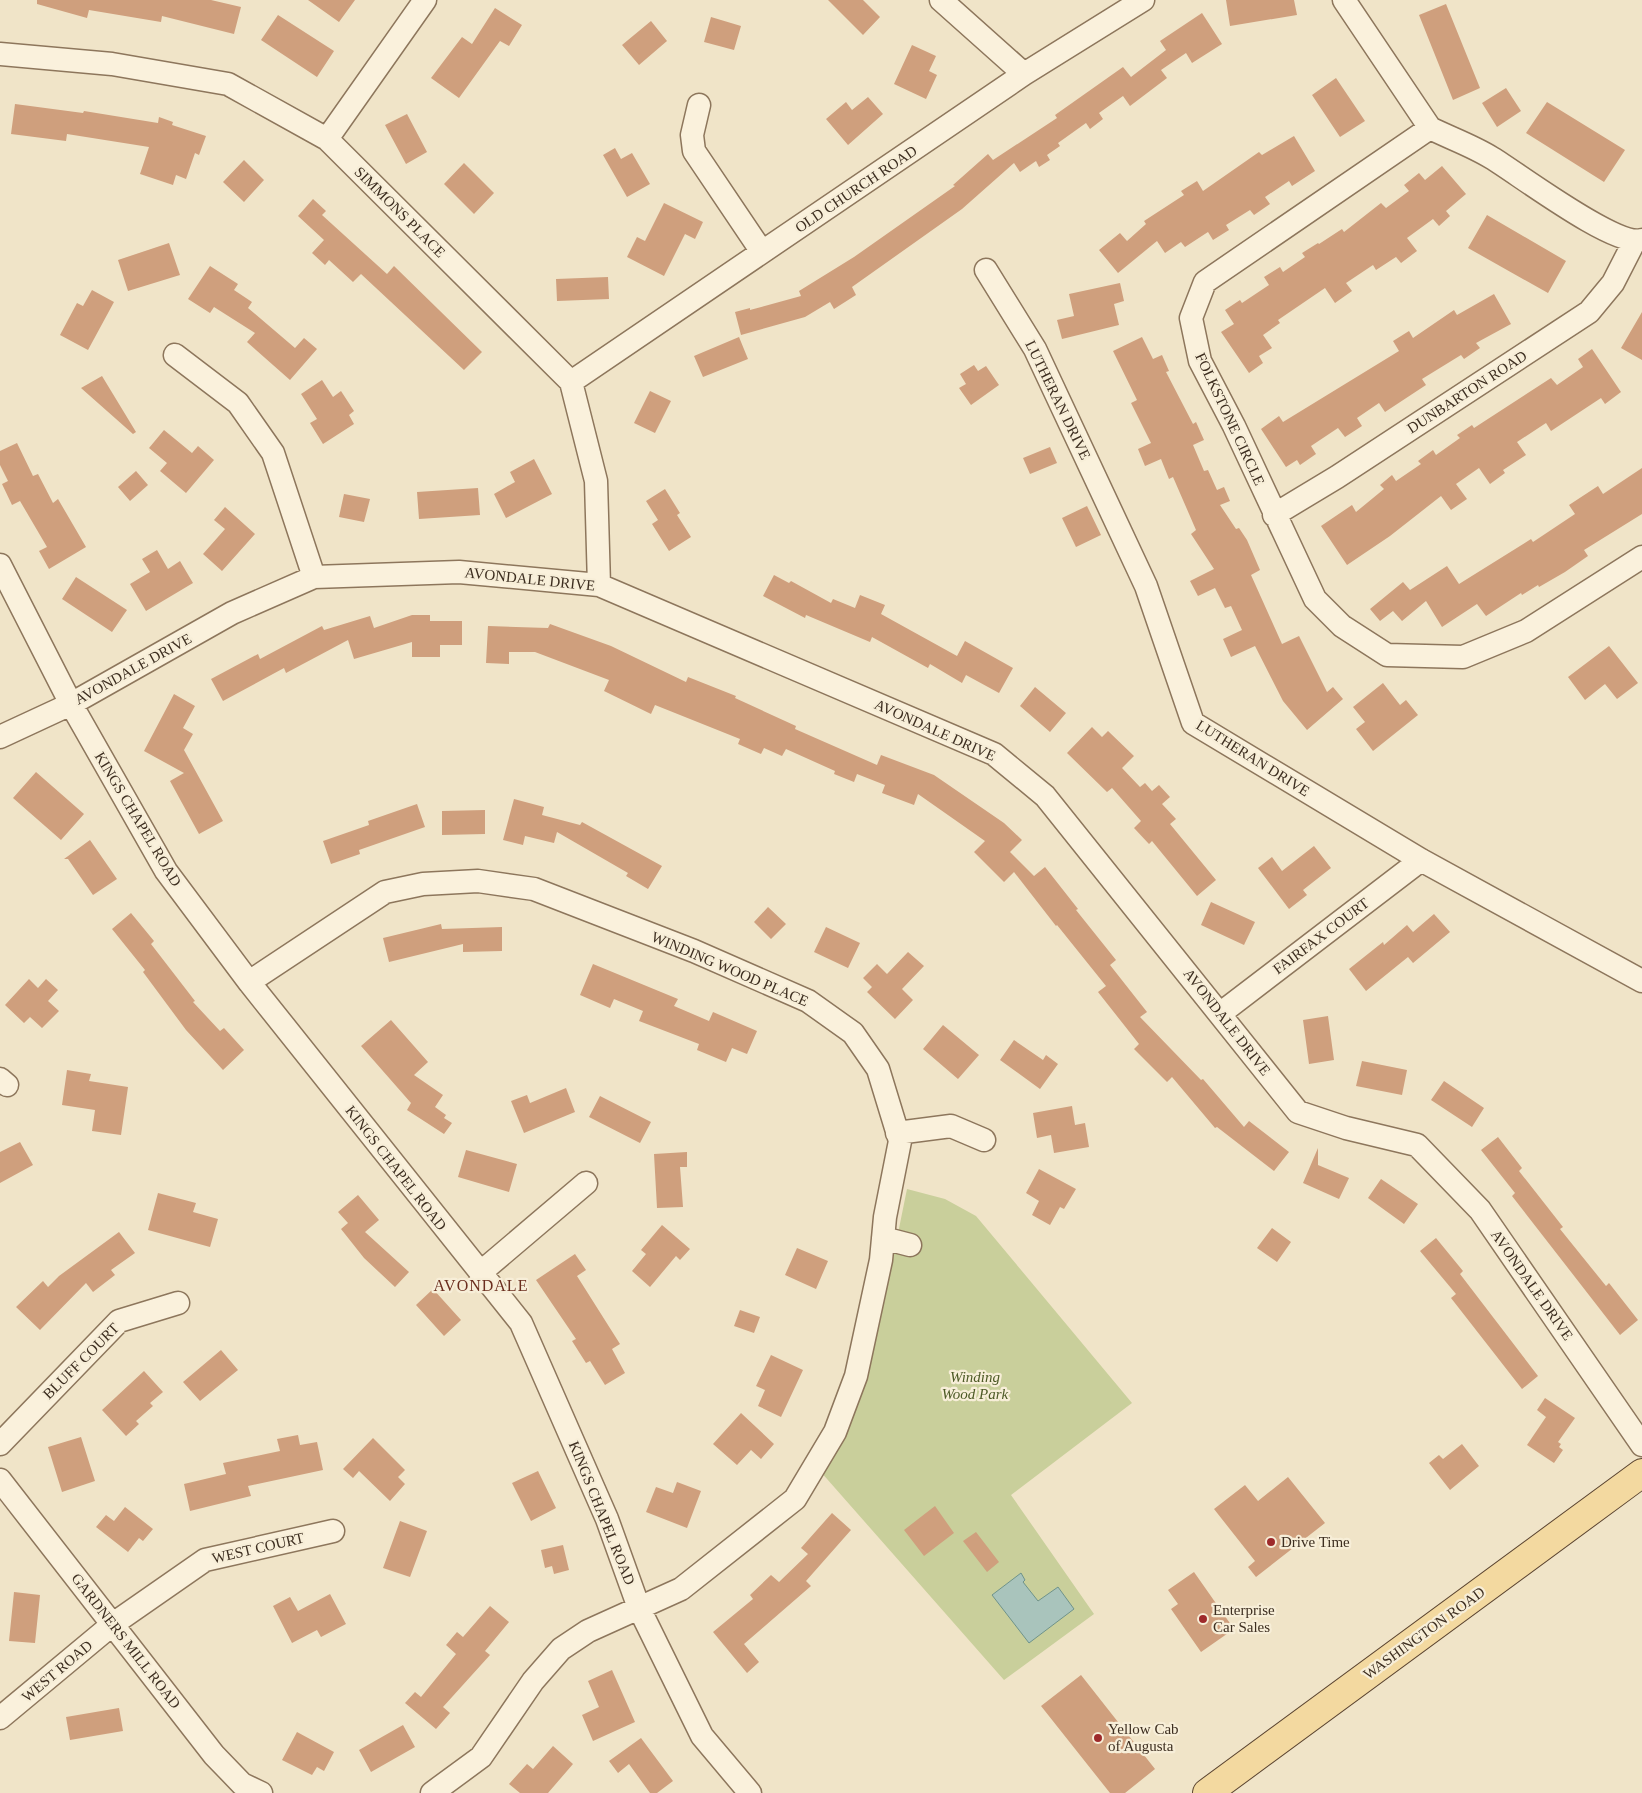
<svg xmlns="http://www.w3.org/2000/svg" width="1642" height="1793" font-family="'Times New Roman',serif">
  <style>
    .green { fill: #c9cf9b }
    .water { fill: #a9c4bc; stroke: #6f938a }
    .building { fill: #cf9f7d }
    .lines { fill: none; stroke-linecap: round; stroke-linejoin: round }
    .minor-casing { stroke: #8d765c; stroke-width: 25 }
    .major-casing { stroke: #5b4430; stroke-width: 30 }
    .minor { stroke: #faf1dc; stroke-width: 22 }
    .major { stroke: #f3d9a0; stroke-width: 28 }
    .poi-dot { fill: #9e2a2b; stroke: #f7eed8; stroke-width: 2 }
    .labels { text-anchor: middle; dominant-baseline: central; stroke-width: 4.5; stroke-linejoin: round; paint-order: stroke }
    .street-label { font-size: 15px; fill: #3d2e20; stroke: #f7eed8 }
    .park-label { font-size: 15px; font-style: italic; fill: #4d5a26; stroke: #f7eed8 }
    .poi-label { font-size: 15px; fill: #3d2e20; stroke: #f7eed8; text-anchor: start }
    .neighbourhood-label { font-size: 16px; letter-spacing: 1px; fill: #6b2e1e; stroke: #f7eed8 }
  </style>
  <rect width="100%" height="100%" fill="#f0e4c8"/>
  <path class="green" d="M907 1189 945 1199 976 1216 1132 1403 1011 1495 1094 1614 1004 1680 820 1471 892 1263Z"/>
  <path class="water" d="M1021 1573 1025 1580 1023 1582 1038 1601 1058 1587 1074 1609 1029 1643 992 1595Z"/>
  <path class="building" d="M37 0H211L241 7 234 34 162 16 161 22 89 10 87 18 37 4Z
    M308 0H355L339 22Z
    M828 0H863L880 17 863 35Z
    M1226 0H1294L1297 15 1230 26Z
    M1446 4 1480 88 1453 100 1419 15Z
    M495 8 522 25 509 46 500 41 459 98 431 78 462 37 472 44Z
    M1202 13 1222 44 1192 63 1186 53 1161 70 1167 78 1130 106 1123 96 1099 113 1103 119 1090 129 1086 123 1058 143 1060 146 1047 155 1050 160 1039 167 1036 161 1020 172 1014 163 962 209 852 287 856 295 834 309 830 302 805 317 741 335 735 312 750 308V310L801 296 799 291 854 257 955 186 953 185 988 154 993 160 1057 118 1055 115 1123 67 1131 77 1166 50 1160 41Z
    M278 15 334 51 317 77 261 40Z
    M711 17 741 26 734 50 704 42Z
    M651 21 667 41 639 65 622 45Z
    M912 45 936 56 929 71 937 75 926 99 894 84Z
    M1336 78 1365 121 1340 137 1312 95Z
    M1506 88 1521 111 1497 127 1482 103Z
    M868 97 883 114 848 145 826 119 846 102 852 110Z
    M1547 102 1625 150 1604 182 1526 133Z
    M15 104 83 113 84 111 158 123 159 117 173 122 172 125 206 136 199 155 195 153 186 179 176 175 173 185 140 174 149 147 67 134 66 141 11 134Z
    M407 114 427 152 406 164 385 125Z
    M1294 136 1315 171 1292 186 1289 181 1265 197 1270 204 1254 215 1250 210 1226 225 1229 230 1213 240 1208 232 1185 247 1181 242 1165 253 1157 241 1118 273 1099 250 1120 233 1127 241 1146 224 1144 221 1184 195 1181 191 1197 181 1203 191 1259 152 1262 155Z
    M615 148 621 159 632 153 650 184 627 197 603 155Z
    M244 160 264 180 244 202 223 182Z
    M464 163 494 193 474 214 444 184Z
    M1442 166 1466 194 1446 211 1450 216 1439 226 1433 219 1407 238 1417 251 1401 263 1396 257 1376 270 1373 265 1346 283 1352 291 1335 303 1325 288 1278 320 1280 323 1263 335 1272 348 1259 356 1263 363 1249 373 1221 332 1234 324 1225 310 1240 300 1242 303 1269 285 1264 277 1280 267 1283 272 1305 257 1302 253 1318 243 1319 244 1342 229 1344 232 1381 203 1386 208 1409 191 1404 185 1419 173 1425 180Z
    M313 199 326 211 322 215 387 274 394 266 482 352 464 370 361 274 353 282 329 260 325 265 312 253 324 240 298 216Z
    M664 203 703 222 695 239 685 234 664 276 627 257 637 237 645 241Z
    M1487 215 1566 261 1548 293 1468 248Z
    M169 243 180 275 128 291 118 260Z
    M210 266 238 284 234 290 252 302 248 308 295 348 304 338 317 349 290 380 247 342 255 333 214 307 210 313 188 299Z
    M608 277 609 299 557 301 556 279Z
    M1120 283 1124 301 1114 304 1119 325 1062 339 1057 320 1074 316 1069 294Z
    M92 290 114 302 88 350 60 335 77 303 83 306Z
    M1494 294 1511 324 1476 343 1480 348 1464 359 1461 355 1422 379 1426 385 1385 412 1379 403 1357 418 1362 426 1345 437 1338 428 1311 446 1316 454 1300 465 1297 460 1286 467 1261 429 1279 416 1283 422 1399 351 1393 341 1409 331 1413 338 1454 310 1457 315Z
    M1642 312V360L1621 348Z
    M739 337 748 359 703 377 694 356Z
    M1142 337 1153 359 1162 355 1169 371 1166 372 1193 424 1196 422 1204 440 1193 445 1204 471 1208 470 1217 490 1224 487 1230 501 1220 505 1236 529 1239 528 1247 540 1260 570 1251 575 1282 644 1299 636 1327 692 1333 687 1343 699 1307 730 1283 701 1255 646 1231 657 1223 639 1242 630 1231 606 1225 608 1215 588 1198 596 1190 581 1214 569 1191 534 1196 530 1173 477 1169 479 1161 459 1145 466 1138 449 1151 443 1131 403 1137 400 1113 351Z
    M1592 349 1621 392 1605 404 1601 398 1551 431 1546 423 1517 442 1526 455 1503 470 1505 473 1490 484 1479 468 1456 484 1467 499 1451 510 1441 496 1390 536 1347 565 1321 526 1352 505 1356 512 1384 489 1380 485 1392 475 1396 481 1421 464 1418 461 1433 450 1436 455 1460 438 1457 435 1472 425 1474 428 1551 378 1557 385 1583 367 1578 359Z
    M974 365 978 371 986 366 999 385 971 405 959 388 966 384 960 374Z
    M102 376 136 432 133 434 81 388Z
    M322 380 333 397 341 391 354 411 349 415 354 424 323 444 310 423 317 419 301 394Z
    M650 391 671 401 655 433 634 423Z
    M164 430 192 453 198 446 214 460 186 493 160 471 167 463 149 448Z
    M17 443 33 476 38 474 53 503 58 499 86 547 49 569 39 551 47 547 20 501 12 505 2 484 8 481 0 465V451Z
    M1050 447 1057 463 1030 474 1023 458Z
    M534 459 552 494 506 518 494 494 515 482 510 472Z
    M1642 468V514L1584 550 1588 556 1565 572 1539 587 1538 585 1522 595 1521 593 1486 616 1477 604 1442 627 1426 601 1402 621 1393 611 1380 621 1370 609 1403 582 1410 590 1447 566 1459 584 1531 539 1533 542 1575 514 1569 505 1598 486 1603 494Z
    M136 471 148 485 130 501 118 487Z
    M478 488 480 515 419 519 417 492Z
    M665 489 680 513 677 515 691 537 669 551 652 524 658 520 646 501Z
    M344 494 370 499 364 522 339 517Z
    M1087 506 1101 535 1076 547 1062 518Z
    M225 507 255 534 222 571 203 554 225 529 214 520Z
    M157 550 168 569 180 561 193 583 146 611 130 584 150 572 142 559Z
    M774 575 789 583 791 581 831 603 833 599 855 608 860 595 885 605 881 614 957 656 965 641 1013 668 999 693 966 675 962 683 930 664 928 668 872 637 870 642 806 615 805 618 763 596Z
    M76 577 127 610 112 632 62 599Z
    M412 615H430V621H462V645H440V657H412V642L354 659 348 640 286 673 284 668 223 701 211 679 258 654 260 659 322 626 324 630 370 616 374 628Z
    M550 624 611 646 686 682 688 677 736 696 735 698 796 726 795 729 877 765 881 755 934 775 1004 823 1022 840 1010 852 1034 876 1045 867 1078 909 1076 910 1116 960 1110 965 1147 1012 1140 1017 1201 1080 1203 1079 1244 1127 1249 1121 1289 1152 1274 1171 1217 1127 1215 1128 1172 1077 1167 1082 1134 1049 1139 1044 1098 992 1106 986 1057 925 1056 926 1014 872 1004 882 974 852 985 841 918 794 914 805 882 793 885 785 857 774 854 782 834 774 835 771 786 749 782 756 764 748 761 754 738 744 740 739 655 705 651 714 604 691 609 680 535 652H509V664L486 663 488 626 548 628Z
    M1609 646 1638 683 1617 699 1605 684 1585 700 1568 677Z
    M1383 683 1400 705 1406 700 1418 715 1373 751 1356 729 1365 722 1353 707Z
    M1035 687 1066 713 1050 732 1020 706Z
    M174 694 195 706 183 728 193 734 184 750 223 821 199 834 170 781 184 773 144 751Z
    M1092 727 1102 737 1108 731 1134 756 1122 768 1140 787 1145 783 1152 791 1159 785 1170 797 1162 804 1176 819 1170 824 1216 880 1197 896 1152 841 1149 844 1134 828 1141 821 1112 788 1107 792 1067 753Z
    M36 772 84 814 61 840 13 798Z
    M514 799 544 807 542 815 580 825 582 822 662 866 648 889 626 876 628 873 557 832 554 843 525 836 523 845 503 840Z
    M417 804 425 827 359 850 360 854 331 864 323 841 369 825 368 821Z
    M485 810V834L442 835V811Z
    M90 840 117 879 93 895 68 859H64Z
    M1314 846 1331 868 1303 890 1307 895 1289 909 1258 868 1272 857 1282 871Z
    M1211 902 1255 922 1244 945 1201 925Z
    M768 907 786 924 771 939 754 922Z
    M131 913 154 941 151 944 195 1001 193 1002 220 1031 224 1028 244 1050 223 1070 186 1030 143 972 145 970 112 929Z
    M1434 914 1450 932 1413 963 1408 957 1366 991 1349 969 1383 942 1384 945 1407 925 1413 932Z
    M441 924 442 929 502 927V951L463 952V944L389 962 383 938Z
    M826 927 860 943 848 968 814 952Z
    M908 952 924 966 902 989 913 1000 895 1019 867 992 872 987 863 978 877 964 887 974Z
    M593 964 678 999 674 1006 709 1021 713 1012 757 1031 747 1054 732 1048 726 1062 697 1050 699 1044 639 1021 643 1011 614 999 610 1008 580 995Z
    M29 979 38 988 46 979 58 990 48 1001 59 1011 42 1028 30 1017 24 1023 5 1005Z
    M1328 1016 1334 1060 1309 1064 1303 1020Z
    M391 1020 428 1062 414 1075 443 1095 435 1107 446 1115 444 1118 452 1123 444 1134 407 1110 411 1103 361 1046Z
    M943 1025 979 1055 958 1079 923 1049Z
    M1014 1040 1043 1060 1046 1055 1058 1064 1040 1089 1000 1060Z
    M1362 1061 1407 1070 1402 1095 1356 1086Z
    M67 1070 91 1074 89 1081 128 1087 121 1135 92 1131 95 1110 62 1105Z
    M1444 1081 1484 1108 1472 1127 1431 1100Z
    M566 1088 575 1112 524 1133 511 1101 527 1095 530 1103Z
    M600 1096 651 1122 640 1143 589 1117Z
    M1072 1106 1075 1125 1085 1123 1089 1147 1054 1153 1051 1135 1037 1138 1033 1113Z
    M1498 1137 1522 1168 1519 1171 1563 1227 1560 1229 1606 1286 1609 1283 1638 1320 1620 1335 1512 1196 1515 1193 1481 1150Z
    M20 1142 33 1165 0 1183V1152Z
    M1318 1148V1165L1349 1178 1339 1199 1303 1183Z
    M466 1150 517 1164 509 1192 458 1177Z
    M687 1152V1167H680L683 1207 657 1208 654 1154Z
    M1039 1169 1076 1189 1064 1209 1060 1207 1050 1225 1032 1215 1039 1201 1026 1193Z
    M1381 1179 1418 1204 1404 1224 1368 1198Z
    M158 1193 196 1203 193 1212 218 1219 210 1247 148 1230Z
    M358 1195 379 1220 365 1232 409 1272 395 1287 364 1258 341 1229 348 1223 338 1212Z
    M662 1225 690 1249 680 1260 676 1256 650 1287 632 1271 646 1254 641 1250Z
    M1272 1228 1291 1242 1277 1262 1257 1248Z
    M119 1232 135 1253 111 1270 115 1275 93 1292 86 1283 40 1330 16 1307 43 1281 48 1287 59 1276Z
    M1436 1238 1463 1271 1460 1274 1538 1376 1522 1389 1451 1298 1456 1294 1420 1251Z
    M797 1248 828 1261 816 1289 785 1275Z
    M575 1254 586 1270 577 1276 620 1344 612 1349 625 1373 605 1385 590 1361 586 1363 572 1341 576 1339 536 1280Z
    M433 1289 461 1320 444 1336 416 1305Z
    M740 1310 760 1317 754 1333 734 1326Z
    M221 1350 238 1370 200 1401 183 1382Z
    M771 1355 803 1370 781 1417 758 1406 765 1390 756 1386Z
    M144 1371 163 1392 150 1403 153 1406 136 1421 139 1424 126 1436 102 1410Z
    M1545 1398 1575 1418 1558 1442 1561 1444 1559 1447 1563 1450 1554 1463 1527 1445 1546 1417 1537 1410Z
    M741 1413 774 1444 761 1459 751 1450 737 1465 713 1444Z
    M298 1435 300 1445 317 1442 323 1470 248 1486 251 1496 190 1511 184 1484 226 1474 223 1463 280 1451 277 1439Z
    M81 1437 95 1481 62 1492 48 1447Z
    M373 1438 405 1470 398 1477 405 1484 390 1501 359 1471 353 1478 343 1469Z
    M1462 1444 1479 1466 1450 1490 1429 1463 1439 1455 1443 1459Z
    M538 1471 556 1508 531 1521 512 1483Z
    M1288 1477 1325 1523 1256 1577 1248 1567 1255 1561 1214 1509 1245 1485 1258 1501Z
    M677 1482 701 1491 687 1528 646 1512 656 1487 673 1493Z
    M935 1506 954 1533 924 1556 904 1530Z
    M125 1507 153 1529 143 1541 139 1538 128 1552 96 1527 106 1515 114 1521Z
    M832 1513 851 1530 806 1581 811 1586 744 1644 759 1662 747 1673 713 1632 753 1599 750 1595 771 1575 779 1582 808 1554 801 1548Z
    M400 1521 427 1531 410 1577 383 1568Z
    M976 1532 999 1562 987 1572 963 1541Z
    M563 1545 569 1570 554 1574 552 1566 545 1568 541 1550Z
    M1194 1572 1234 1629 1201 1652 1171 1609 1178 1604 1168 1590Z
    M14 1592 40 1595 35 1643 9 1641Z
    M330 1594 346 1624 321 1637 317 1630 292 1643 273 1606 290 1597 298 1611Z
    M490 1606 509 1622 485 1651 490 1655 443 1707 450 1713 436 1729 405 1703 415 1692 421 1697 456 1654 446 1645 457 1632 463 1637Z
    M612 1670 635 1722 593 1741 582 1715 599 1707 588 1681Z
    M1081 1675 1155 1769 1125 1793H1110L1041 1706Z
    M119 1708 123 1731 70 1740 66 1717Z
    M403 1725 415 1747 371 1772 359 1750Z
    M297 1732 334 1752 324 1771 317 1767 312 1775 282 1760Z
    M641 1738 673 1781 657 1793H650L629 1764 618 1773 609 1761Z
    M553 1746 573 1764 548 1793H520L509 1784 527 1764 533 1769Z"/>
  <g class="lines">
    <g class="minor-casing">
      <path id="minor" d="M941 0 1024 74
        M1344 0 1430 128
        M0 54 112 64 228 84 327 139 571 382 596 481 599 585
        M699 105 692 135 694 151 762 252
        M1430 128 1205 282 1191 318 1200 361 1234 426 1315 599 1342 626 1387 655 1463 657 1526 631 1642 557
        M1430 128C1450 138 1473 146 1492 158 1520 175 1615 247 1642 240
        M327 139 425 0
        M986 270 1035 349 1146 586 1193 723 1421 860 1642 981
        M175 355 238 403 273 453 314 577
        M571 382 1024 74 1143 0
        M1274 515 1337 477 1589 312 1613 283 1634 242
        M0 565 71 704 166 871 249 982 521 1323 607 1519 639 1608 702 1736 750 1793
        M0 737 71 704 232 613 314 577 459 572 599 585 994 754 1045 796 1298 1112 1346 1128 1417 1145 1480 1210 1642 1445
        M249 982 385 892 423 884 478 881 534 889 694 951 808 1001 853 1033 878 1069 900 1141 885 1217 881 1260 856 1376 835 1432 795 1499 681 1589 588 1631 561 1649 533 1681 481 1757 432 1793
        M1221 1013 1421 860
        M0 1079 7 1085
        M897 1133 951 1126 984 1140
        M883 1238 910 1245
        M480 1273 586 1183
        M0 1444 119 1321 178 1303
        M0 1480 214 1755 242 1784 261 1793
        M0 1718 113 1624 205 1560 333 1531"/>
    </g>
    <g class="major-casing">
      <path id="major" d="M1207 1793 1642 1473"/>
    </g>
    <use href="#minor" class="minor"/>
    <use href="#major" class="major"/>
  </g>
  <g class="poi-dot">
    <circle cx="1271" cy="1542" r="5"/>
    <circle cx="1203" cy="1619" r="5"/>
    <circle cx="1098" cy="1738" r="5"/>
  </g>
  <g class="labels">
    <g class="street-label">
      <text transform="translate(856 189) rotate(-34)">OLD CHURCH ROAD</text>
      <text transform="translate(400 212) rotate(45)">SIMMONS PLACE</text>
      <text transform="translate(1467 392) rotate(-33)">DUNBARTON ROAD</text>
      <text transform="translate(1058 400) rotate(64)">LUTHERAN DRIVE</text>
      <text transform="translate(1230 419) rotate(65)">FOLKSTONE CIRCLE</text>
      <text transform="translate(530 579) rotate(6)">AVONDALE DRIVE</text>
      <text transform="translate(133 669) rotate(-29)">AVONDALE DRIVE</text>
      <text transform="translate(935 730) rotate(24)">AVONDALE DRIVE</text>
      <text transform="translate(1253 758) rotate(32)">LUTHERAN DRIVE</text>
      <text transform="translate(138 819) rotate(59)">KINGS CHAPEL ROAD</text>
      <text transform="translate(1321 936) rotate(-37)">FAIRFAX COURT</text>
      <text transform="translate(730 969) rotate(23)">WINDING WOOD PLACE</text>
      <text transform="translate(1227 1022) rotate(52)">AVONDALE DRIVE</text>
      <text transform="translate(396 1168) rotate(52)">KINGS CHAPEL ROAD</text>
      <text transform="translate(1532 1285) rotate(55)">AVONDALE DRIVE</text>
      <text transform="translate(81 1361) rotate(-45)">BLUFF COURT</text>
      <text transform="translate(602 1513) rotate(68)">KINGS CHAPEL ROAD</text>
      <text transform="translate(258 1548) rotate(-13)">WEST COURT</text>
      <text transform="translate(1424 1633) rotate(-36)">WASHINGTON ROAD</text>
      <text transform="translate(126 1641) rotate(52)">GARDNERS MILL ROAD</text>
      <text transform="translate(57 1671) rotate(-40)">WEST ROAD</text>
    </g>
    <g class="park-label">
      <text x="975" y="1377">Winding<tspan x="975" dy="17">Wood Park</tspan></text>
    </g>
    <g class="poi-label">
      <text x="1281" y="1542">Drive Time</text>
      <text x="1213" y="1610">Enterprise<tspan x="1213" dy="17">Car Sales</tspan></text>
      <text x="1108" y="1729">Yellow Cab<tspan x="1108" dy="17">of Augusta</tspan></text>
    </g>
    <g class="neighbourhood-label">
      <text x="481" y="1285">AVONDALE</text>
    </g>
  </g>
</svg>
